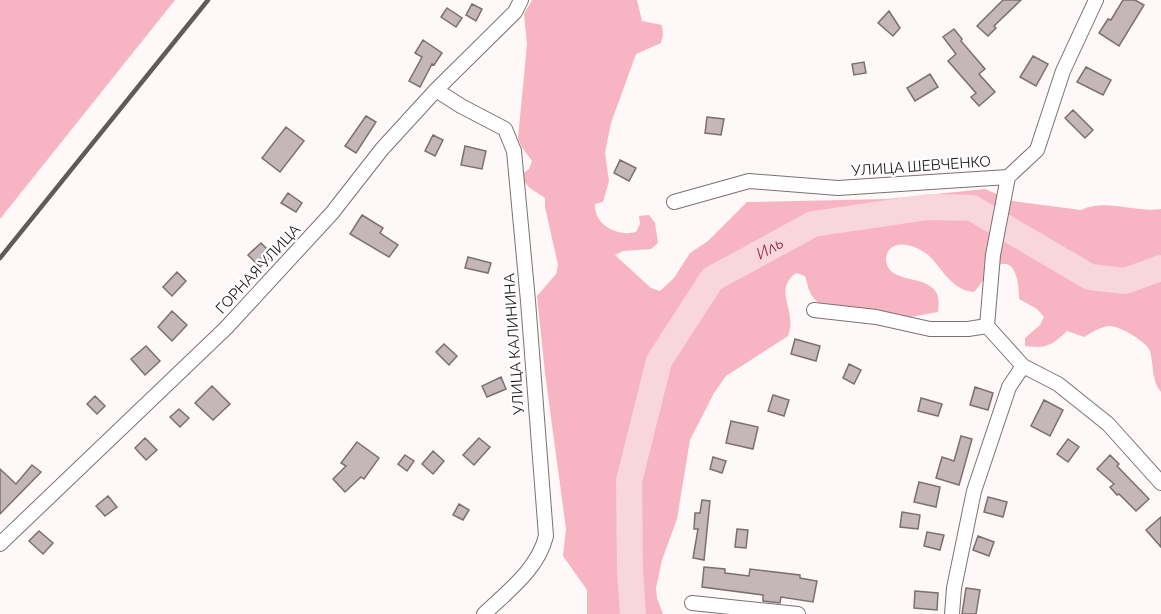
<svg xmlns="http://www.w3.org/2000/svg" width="1161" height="614" font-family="Raleway,sans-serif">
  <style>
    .green { fill: #f7b5c3 }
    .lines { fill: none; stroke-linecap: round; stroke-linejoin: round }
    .river { stroke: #f9d5dc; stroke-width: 26 }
    .building { fill: #c5b6b9; stroke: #7c6f72; stroke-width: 1.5 }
    .street-casing { stroke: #7d7072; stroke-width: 16 }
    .street { stroke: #fff; stroke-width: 14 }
    .rail { stroke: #605a5b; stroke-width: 4.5 }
    .labels { text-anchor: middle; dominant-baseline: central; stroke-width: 4.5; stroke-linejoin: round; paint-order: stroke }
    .street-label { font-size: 15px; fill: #1f191a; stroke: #fff }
    .water-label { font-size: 16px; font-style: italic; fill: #8f2d4d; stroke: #fff }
  </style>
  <rect width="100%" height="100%" fill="#fef8f9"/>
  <path class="green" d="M0 0H175L0 219Z
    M532 0H637L642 21 662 25 663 35 661 43 636 54 611 123 605 153 609 181 603 202 595 204C594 225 617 237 636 232L640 224 639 216 649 215 655 223 658 243 651 249 623 251 615 255 651 288 660 291 674 278 690 253 708 241 747 202 887 199 985 189 1013 201 1081 210C1105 198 1136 213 1161 209V392C1151 380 1154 366 1150 351 1147 342 1120 326 1110 326 1101 326 1091 333 1084 337L1067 331C1052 345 1047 349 1025 346V338L1040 325 1044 317 1037 309 1019 299C1019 284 1016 251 992 269 985 275 981 285 974 292 954 291 944 272 932 259 924 249 902 239 891 248 887 251 886 256 886 260 888 282 919 276 931 287 940 293 939 302 938 312L910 317 824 306C810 299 809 290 805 276L796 273C772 291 798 310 788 336L726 376 714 393 690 440 677 519 662 560 656 588 657 598 663 614H587V590L563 556 566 529 545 373 537 296 556 274 558 265 545 207V198C534 190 525 188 522 174L529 169 532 161 521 146 518 138 527 44 524 14Z"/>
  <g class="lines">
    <path class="river" id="s1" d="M633 614 630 571 629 481 659 361 712 279 813 224 928 207 972 208 1090 277 1125 281 1161 268"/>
  </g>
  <path class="building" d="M1003 0H1021L994 26 996 28 988 36 977 26Z
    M1123 0H1135L1144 5 1119 46 1099 33 1108 19 1111 20Z
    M472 4 482 9 476 21 466 15Z
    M447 8 462 18 456 27 441 17Z
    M889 11 900 28 893 36 878 23Z
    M954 29 962 39 961 41 985 69 979 74 995 92 979 106 971 97 976 93 948 61 956 54 943 37Z
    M423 40 442 53 434 65 432 64 420 87 409 81 422 57 415 53Z
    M1033 56 1048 64 1036 86 1020 77Z
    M864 62 866 73 854 75 852 64Z
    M1086 67 1111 80 1103 95 1077 82Z
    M930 74 938 87 915 101 907 88Z
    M1073 110 1093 130 1085 138 1065 118Z
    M366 116 376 122 356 153 345 146Z
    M707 117 724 119 721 135 705 133Z
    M286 127 304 141 280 172 262 158Z
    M433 135 443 140 435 156 425 151Z
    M465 146 486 151 482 169 461 165Z
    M620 160 636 168 629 181 614 173Z
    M288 193 302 203 296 212 281 203Z
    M362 215 383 228 380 233 398 245 389 257 350 234Z
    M261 243 273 255 260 267 248 255Z
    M468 257 491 263 488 273 465 268Z
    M177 272 186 281 172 296 163 287Z
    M172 311 187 325 172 341 158 327Z
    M795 339 820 346 816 361 791 354Z
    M444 344 457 356 449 365 436 352Z
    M146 346 160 361 145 375 131 359Z
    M849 364 861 370 854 384 843 378Z
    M501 377 506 389 487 397 482 386Z
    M212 386 230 404 213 420 195 403Z
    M975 387 993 393 988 410 970 405Z
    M773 395 789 400 784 416 768 411Z
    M95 396 105 406 97 414 87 404Z
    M921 398 942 404 938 416 918 411Z
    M1044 400 1063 410 1050 436 1031 426Z
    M179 409 189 418 180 427 170 417Z
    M731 421 758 427 753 449 726 443Z
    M961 436 972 439 959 485 936 478 942 457 954 461Z
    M145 438 157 450 146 460 135 448Z
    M479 438 490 447 474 465 463 455Z
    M1068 439 1079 447 1068 462 1057 454Z
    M357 442 379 458 364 479 361 477 345 492 333 479 346 466 341 463Z
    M433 451 444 461 433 474 422 464Z
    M405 455 414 461 407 471 398 464Z
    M1110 455 1119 464 1117 466 1149 499 1136 511 1119 494 1117 495 1110 487 1114 484 1097 469Z
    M713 457 726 461 722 473 710 469Z
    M32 465 41 472 0 514V469L16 484Z
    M919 482 940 487 936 507 914 502Z
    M108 496 117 507 105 516 96 506Z
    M988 497 1007 502 1003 517 984 512Z
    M702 500 710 501 704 560 693 558 698 529H694L695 513H700Z
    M459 504 469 510 463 520 453 515Z
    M902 512 920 515 918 529 900 527Z
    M1161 517V547L1146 530Z
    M737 529 748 530 746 548 735 547Z
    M39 531 53 543 43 554 29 541Z
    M927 532 944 535 940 550 924 546Z
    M978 536 994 542 989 556 973 550Z
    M704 567 725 569V573L749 576 750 569 800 575V578L817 581 813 602 781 597 780 603 763 601V595L702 587Z
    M966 588 980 590 976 614H962Z
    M915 591 938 593 937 610 914 608Z"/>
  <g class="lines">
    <g class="street-casing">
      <path id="street" d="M436 90 461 106 505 129 514 151 528 301 546 536C538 569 508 591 484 614
        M674 202 749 181 838 188 1008 177 1037 150 1063 71 1096 0
        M814 310 876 317 930 329H968L987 326 1023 366 1058 384 1108 424 1161 483
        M987 326 993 255 1008 177
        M0 544 226 328 332 213 382 149 436 90 515 12 521 0
        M692 603 798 614
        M952 614 954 588 974 491 1009 387 1023 366"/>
    </g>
    <use href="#street" class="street"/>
    <path class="rail" d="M0 258 208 0"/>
  </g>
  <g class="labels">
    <g class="street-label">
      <text transform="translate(921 166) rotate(-4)">УЛИЦА ШЕВЧЕНКО</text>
      <text transform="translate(258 269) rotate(-47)">ГОРНАЯ УЛИЦА</text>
      <text transform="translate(514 344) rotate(-94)">УЛИЦА КАЛИНИНА</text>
    </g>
    <g class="water-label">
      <text stroke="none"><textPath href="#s1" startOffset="420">Иль</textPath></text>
    </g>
  </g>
</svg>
